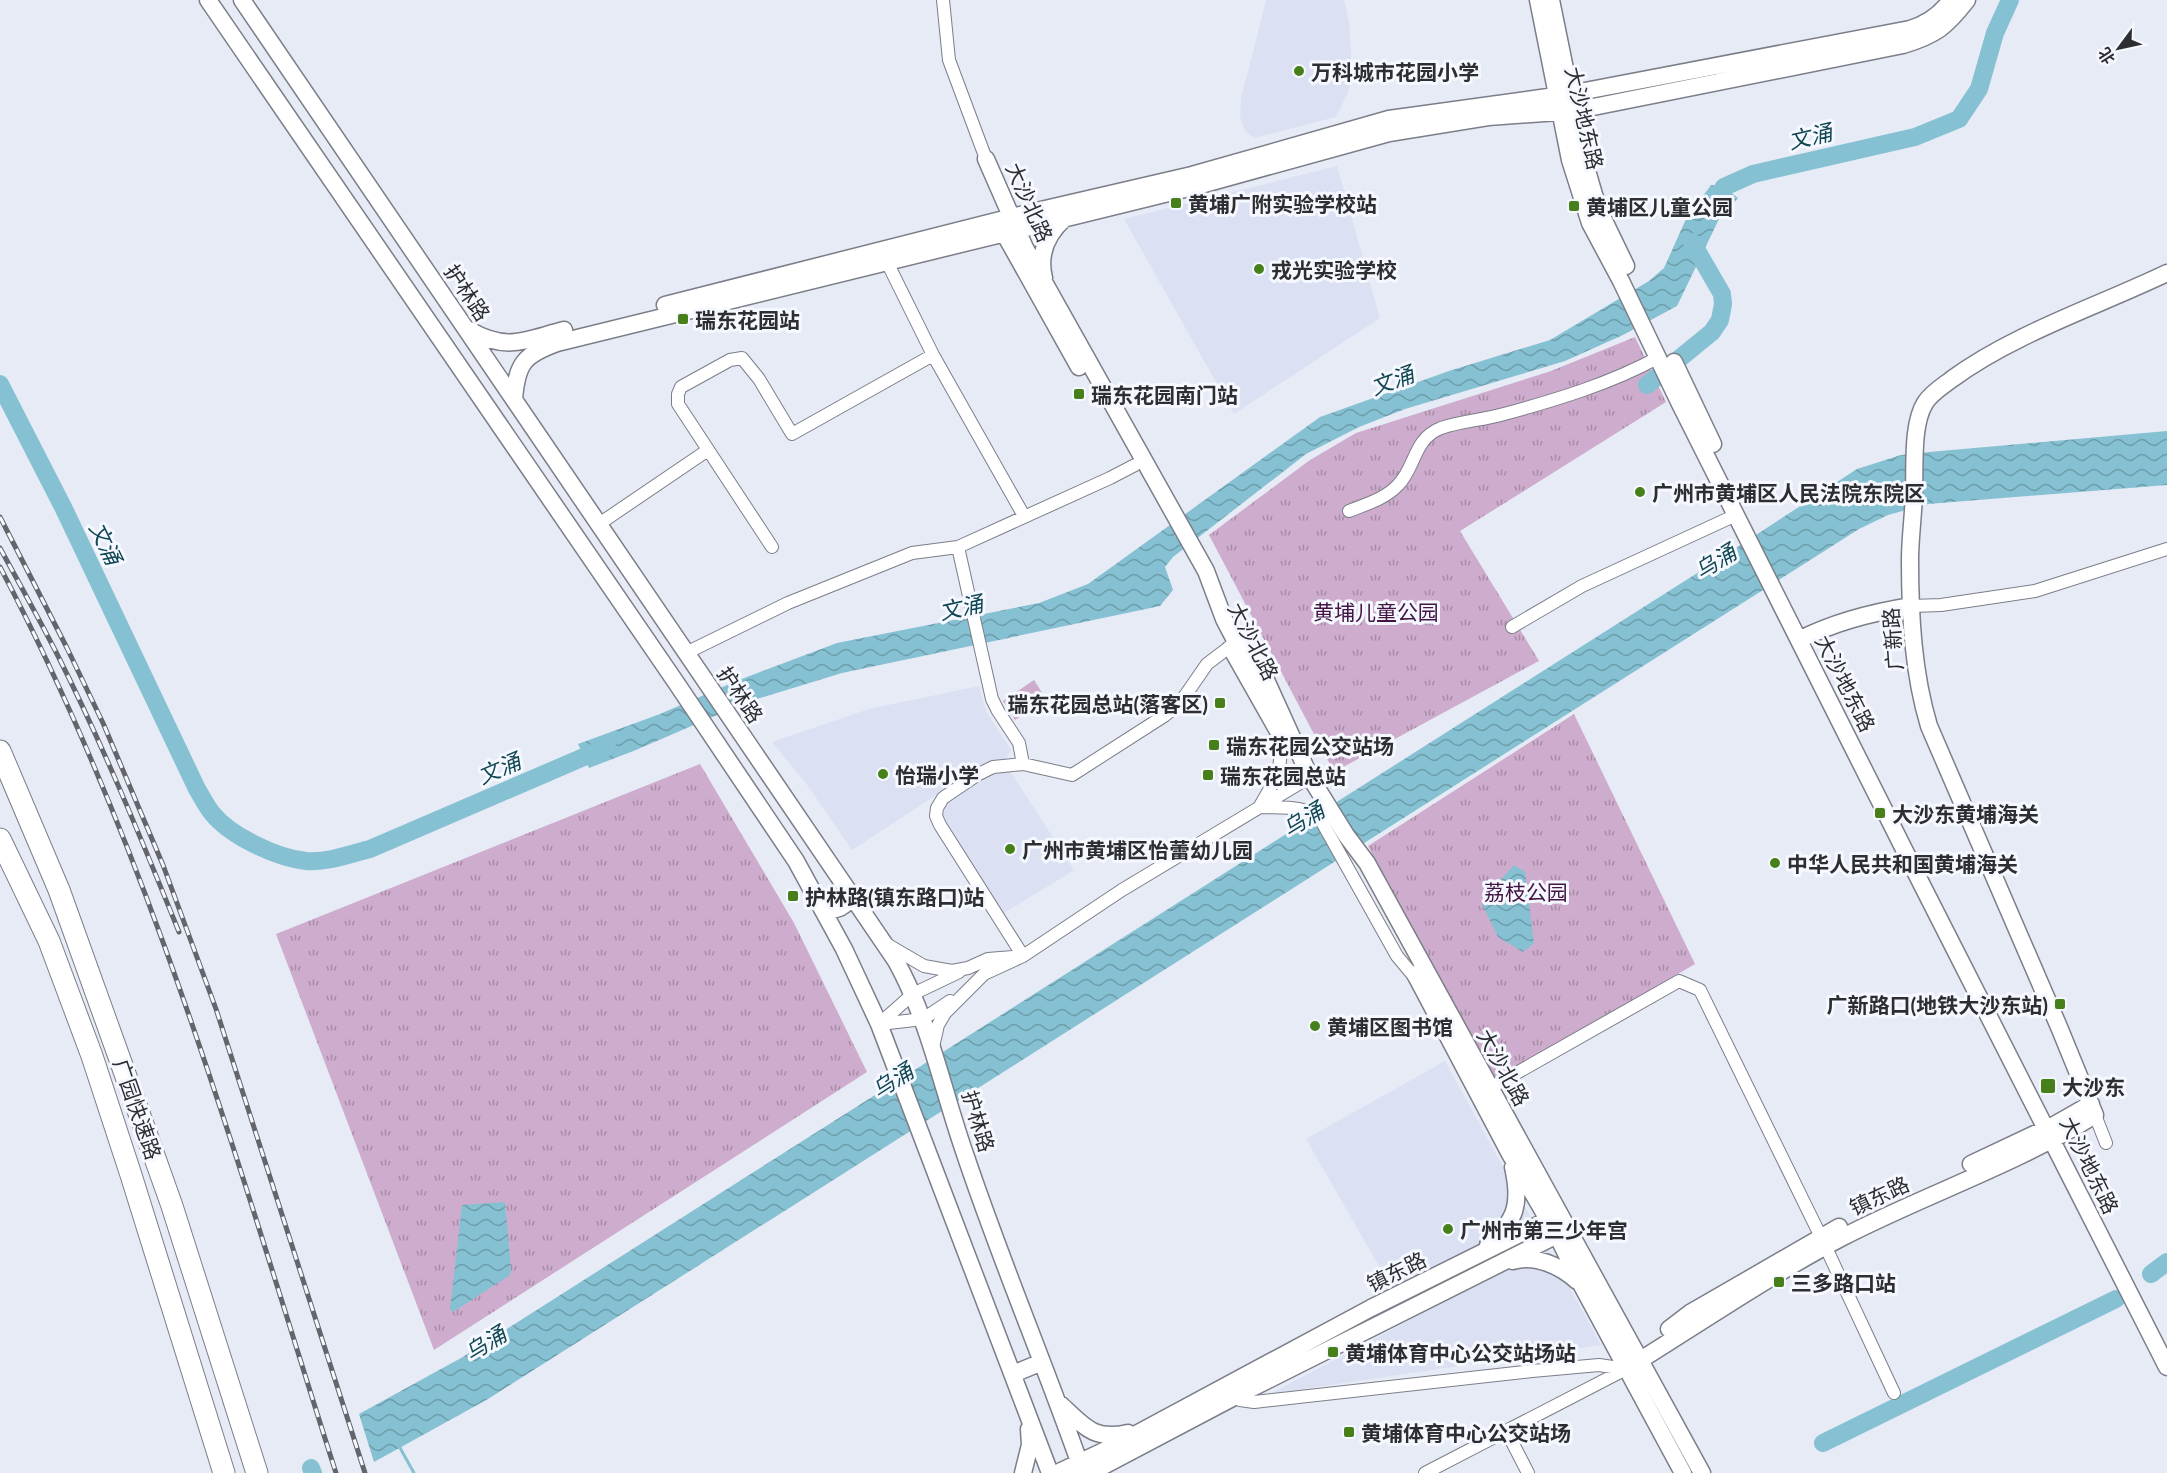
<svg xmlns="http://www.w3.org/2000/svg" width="2167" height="1473" font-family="Lato,'Noto Sans SC',sans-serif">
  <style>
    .built { fill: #dbe1f3 }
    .grass { fill: url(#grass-tufts) }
    .pitch { fill: #ceaccd }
    .water { fill: url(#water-waves) }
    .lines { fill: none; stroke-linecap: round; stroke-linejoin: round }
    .stream { stroke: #85c1d2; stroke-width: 3 }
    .river { stroke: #85c1d2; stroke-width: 18 }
    .street-casing { stroke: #7b7e88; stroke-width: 14 }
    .secondary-casing { stroke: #7b7e88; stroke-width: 19 }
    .highway-casing { stroke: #7b7e88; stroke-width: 23 }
    .street { stroke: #fff; stroke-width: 12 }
    .secondary { stroke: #fff; stroke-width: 16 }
    .highway { stroke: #fff; stroke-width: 21 }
    .rail-casing { stroke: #63656b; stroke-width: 5 }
    .rail { stroke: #f6f8ff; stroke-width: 3; stroke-dasharray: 9; stroke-linecap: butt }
    .poi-dot { fill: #47801a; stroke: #f6f8ff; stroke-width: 2 }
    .labels { text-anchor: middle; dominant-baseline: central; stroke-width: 6; stroke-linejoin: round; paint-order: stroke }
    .poi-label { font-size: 21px; font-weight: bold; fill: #2d2e32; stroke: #f6f8ff; text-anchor: start }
    .street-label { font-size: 21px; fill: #2d2e32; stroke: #f6f8ff }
    .park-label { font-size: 21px; fill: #421544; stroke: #f6f8ff }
    .water-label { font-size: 22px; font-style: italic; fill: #114753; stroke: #f6f8ff }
  </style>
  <defs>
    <pattern id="grass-tufts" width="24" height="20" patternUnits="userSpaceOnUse" patternTransform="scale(1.5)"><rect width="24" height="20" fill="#ceaccd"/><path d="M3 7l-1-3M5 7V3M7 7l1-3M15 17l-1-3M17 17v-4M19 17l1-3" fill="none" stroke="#a88ca7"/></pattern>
    <pattern id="water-waves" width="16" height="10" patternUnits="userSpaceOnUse" patternTransform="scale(1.5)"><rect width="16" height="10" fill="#85c1d2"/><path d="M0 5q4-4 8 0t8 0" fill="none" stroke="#6d9dab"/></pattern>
  </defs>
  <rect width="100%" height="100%" fill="#e7ebf6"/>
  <path class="built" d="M1266 0H1344L1349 21 1351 52 1349 90 1336 117 1255 138 1245 131 1240 117 1241 99Z
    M1337 166 1380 318 1234 414 1124 219Z
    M979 686 986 711 1011 750 1006 759 987 762 852 850 808 786 772 742 869 709Z
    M1010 771 1074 870 1004 913 945 828 939 811 950 795 981 774Z
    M1445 1061 1601 1345 1270 1394 1410 1320 1306 1139Z"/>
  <path class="grass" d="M1635 337 1666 402 1460 531 1539 661 1334 772 1209 535 1310 460 1356 433 1551 371Z
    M1574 714 1695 964 1492 1083 1368 846Z
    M700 764 794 923 867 1072 434 1350 276 934Z"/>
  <path class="pitch" d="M1034 680 1046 699 1015 720 1003 701Z"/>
  <path class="water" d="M1711 185 1724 187 1738 198 1719 219 1677 306 1623 335 1565 361 1405 409 1359 427 1306 454 1173 557 1165 567 1173 590 1160 606 842 673 747 702 636 750 589 768 578 744 660 714 739 680 837 643 1039 603 1088 584 1320 417 1449 371 1550 340 1649 281 1664 268 1686 219Z
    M2167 431V485L1928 504 1888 515 1859 529 488 1399 374 1462 359 1414 461 1358 1713 563 1857 469 1901 455 1929 452Z
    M1514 865 1525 872 1534 943 1523 952 1498 937 1482 904 1487 895Z
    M505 1202 511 1269 510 1275 453 1312 450 1309 462 1205Z"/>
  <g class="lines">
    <path class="stream" d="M399 1446 414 1473"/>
    <path class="river" d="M1712 207 1724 187 1753 174 1915 137 1959 119 1979 89 1995 33 2010 0
      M0 384 63 507 197 789C202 797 206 806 212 813 230 836 277 858 306 861 327 863 350 854 370 849L607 747
      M1647 385 1712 332 1720 320 1723 304 1722 294 1692 242
      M2151 1274 2167 1262
      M1823 1443 2116 1299
      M311 1468 313 1473"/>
    <g class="street-casing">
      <path id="street" d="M943 0 949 60 986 159
        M884 256 933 355 1024 516
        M1349 511C1366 504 1385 499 1398 485 1416 467 1413 439 1441 428 1461 421 1484 420 1504 414 1556 400 1612 383 1659 357
        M599 524 708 450
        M772 547 678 404V394L681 387 730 360 742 358 759 379 792 434 933 355
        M958 547 992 699 998 711 1019 743 1023 764
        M1912 606 1941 605 2035 591 2167 549
        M1512 627 1582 586 1736 515
        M686 653 788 603 912 553 958 547 1110 478 1135 465
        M1260 806C1278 774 1284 770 1278 733
        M1261 807C1283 808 1306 804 1322 822L1397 956 1417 980
        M888 945 924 966 952 971 968 968 988 959 1013 957
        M1023 956 940 825 936 816 937 808 943 798 977 775 993 767 1023 764 1072 775 1164 716 1180 703 1207 664 1236 642
        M879 1024 913 994 959 972
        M880 1024 923 1019 950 1001
        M933 1047 938 1025 945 1013 984 974 1023 956 1122 890 1310 777
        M1490 1088 1679 981 1700 990 1821 1237 1894 1393
        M2095 1115 2106 1143
        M1236 1396 1240 1400 1254 1402 1532 1371 1599 1365 1626 1369
        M1507 1432 1528 1473
        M1425 1473 1626 1369"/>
    </g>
    <g class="secondary-casing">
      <path id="secondary" d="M208 0 675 681 796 861 844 949 879 1024 1050 1473
        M242 0 896 961C931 1025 942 1089 966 1157 1002 1264 1046 1367 1083 1473
        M1538 0 1570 160 1590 223 1621 281 1680 404 1923 887 2167 1367
        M1551 0 1583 157 1598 208 1626 266
        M986 159 1025 248 1206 571 1224 619 1236 642 1266 680 1310 777 1346 835 1367 863 1702 1473
        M999 224 1079 367
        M1044 278C1038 254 1047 234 1065 218
        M665 305 1028 213 1192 175 1389 119 1569 94 1910 29C1927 24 1940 15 1951 0
        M469 330C507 352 525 340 564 330
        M1674 362 1713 444
        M514 399C517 363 524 355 557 343L1197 186 1389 133 1488 117 1573 111 1903 45C1936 35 1946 27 1967 0
        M1799 640C1834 622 1874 612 1912 606
        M1231 648 1283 740
        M822 909C836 911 848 908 851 893
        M1415 974 1510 1154 1557 1235 1581 1284 1683 1473
        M1971 1164 2056 1124 2091 1104
        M1488 1245C1517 1220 1521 1203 1513 1167
        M1513 1261C1534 1254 1561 1266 1577 1281
        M1669 1329 1690 1313 1839 1227
        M1626 1369C1697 1325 1767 1277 1841 1238 1924 1195 2015 1165 2095 1115L2059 1027 1929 726C1913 673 1910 616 1910 560 1910 536 1914 512 1914 488 1915 464 1912 424 1925 403 1931 393 1943 386 1952 379 2013 334 2098 306 2167 273
        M1013 1374 1042 1362
        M1060 1404C1084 1426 1093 1441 1128 1433
        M1023 1473 1030 1445 1029 1429
        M1057 1473 1112 1447 1371 1308 1556 1216
        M1090 1473 1236 1396 1557 1235 1558 1224"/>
    </g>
    <g class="highway-casing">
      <path id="highway" d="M0 751 59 890 118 1054 172 1206 257 1473
        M0 839 49 941 92 1056 131 1175 224 1473"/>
    </g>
    <use href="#street" class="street"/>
    <use href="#secondary" class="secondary"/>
    <use href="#highway" class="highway"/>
    <g class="rail-casing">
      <path id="rail" d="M0 517 67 648 103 723 163 865 216 1009 365 1473
        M0 548C19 583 38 617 56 652 102 743 141 838 179 932
        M0 567C151 853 238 1166 336 1473"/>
    </g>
    <use href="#rail" class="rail"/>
  </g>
  <g class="poi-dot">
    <circle cx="1299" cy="71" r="6"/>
    <rect x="1170" y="197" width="12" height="12" rx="3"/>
    <rect x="1568" y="200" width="12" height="12" rx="3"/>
    <circle cx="1259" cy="269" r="6"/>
    <rect x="677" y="313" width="12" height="12" rx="3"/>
    <rect x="1073" y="388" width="12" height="12" rx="3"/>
    <circle cx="1640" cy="492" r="6"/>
    <rect x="1214" y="697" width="12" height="12" rx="3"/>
    <rect x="1208" y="739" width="12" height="12" rx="3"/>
    <circle cx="883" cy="774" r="6"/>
    <rect x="1202" y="769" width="12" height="12" rx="3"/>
    <rect x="1874" y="807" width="12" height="12" rx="3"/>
    <circle cx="1010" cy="849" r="6"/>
    <circle cx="1775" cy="863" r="6"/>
    <rect x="787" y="890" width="12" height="12" rx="3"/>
    <rect x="2054" y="998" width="12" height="12" rx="3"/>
    <circle cx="1315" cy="1026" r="6"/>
    <rect x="2040" y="1078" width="16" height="16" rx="3"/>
    <circle cx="1448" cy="1229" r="6"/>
    <rect x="1773" y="1276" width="12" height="12" rx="3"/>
    <rect x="1327" y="1346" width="12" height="12" rx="3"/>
    <rect x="1343" y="1426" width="12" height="12" rx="3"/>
  </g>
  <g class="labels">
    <g class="poi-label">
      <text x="1311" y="71">万科城市花园小学</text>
      <text x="1188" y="203">黄埔广附实验学校站</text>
      <text x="1586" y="206">黄埔区儿童公园</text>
      <text x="1271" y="269">戎光实验学校</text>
      <text x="695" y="319">瑞东花园站</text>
      <text x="1091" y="394">瑞东花园南门站</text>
      <text x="1652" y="492">广州市黄埔区人民法院东院区</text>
      <text x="1208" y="703" text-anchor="end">瑞东花园总站(落客区)</text>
      <text x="1226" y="745">瑞东花园公交站场</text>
      <text x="895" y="774">怡瑞小学</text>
      <text x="1220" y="775">瑞东花园总站</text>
      <text x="1892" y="813">大沙东黄埔海关</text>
      <text x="1022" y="849">广州市黄埔区怡蕾幼儿园</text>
      <text x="1787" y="863">中华人民共和国黄埔海关</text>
      <text x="805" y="896">护林路(镇东路口)站</text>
      <text x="2048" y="1004" text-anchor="end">广新路口(地铁大沙东站)</text>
      <text x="1327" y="1026">黄埔区图书馆</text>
      <text x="2062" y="1086">大沙东</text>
      <text x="1460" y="1229">广州市第三少年宫</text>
      <text x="1791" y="1282">三多路口站</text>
      <text x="1345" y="1352">黄埔体育中心公交站场站</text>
      <text x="1361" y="1432">黄埔体育中心公交站场</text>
    </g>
    <g class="street-label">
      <text transform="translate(1585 118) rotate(77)">大沙地东路</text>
      <text transform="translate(1030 202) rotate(66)">大沙北路</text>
      <text transform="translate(468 292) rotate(56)">护林路</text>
      <text transform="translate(1892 639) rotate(-94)">广新路</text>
      <text transform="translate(1254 641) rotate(63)">大沙北路</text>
      <text transform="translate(1846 683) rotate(63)">大沙地东路</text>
      <text transform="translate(741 694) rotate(56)">护林路</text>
      <text transform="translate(1504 1067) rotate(61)">大沙北路</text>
      <text transform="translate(138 1109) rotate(71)">广园快速路</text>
      <text transform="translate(979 1121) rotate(73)">护林路</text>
      <text transform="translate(2090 1165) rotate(64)">大沙地东路</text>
      <text transform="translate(1879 1195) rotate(-25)">镇东路</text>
      <text transform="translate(1396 1271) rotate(-26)">镇东路</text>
    </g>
    <g class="park-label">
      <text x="1376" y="611">黄埔儿童公园</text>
      <text x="1526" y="891">荔枝公园</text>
    </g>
    <g class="water-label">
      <text transform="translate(1810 136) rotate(-13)">文涌</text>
      <text transform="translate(1392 380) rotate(-20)">文涌</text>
      <text transform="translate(106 543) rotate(64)">文涌</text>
      <text transform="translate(1715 561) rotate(-32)">乌涌</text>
      <text transform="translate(961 607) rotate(-12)">文涌</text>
      <text transform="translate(499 768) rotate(-23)">文涌</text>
      <text transform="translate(1303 819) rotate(-32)">乌涌</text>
      <text transform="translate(892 1080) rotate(-33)">乌涌</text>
      <text transform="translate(485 1343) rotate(-32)">乌涌</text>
    </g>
  </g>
  <g transform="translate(2119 48) rotate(237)" stroke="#f6f8ff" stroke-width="4.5" paint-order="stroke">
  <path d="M0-4.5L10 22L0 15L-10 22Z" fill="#2d2e32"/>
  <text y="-9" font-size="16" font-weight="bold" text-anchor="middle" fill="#2d2e32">北</text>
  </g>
</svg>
